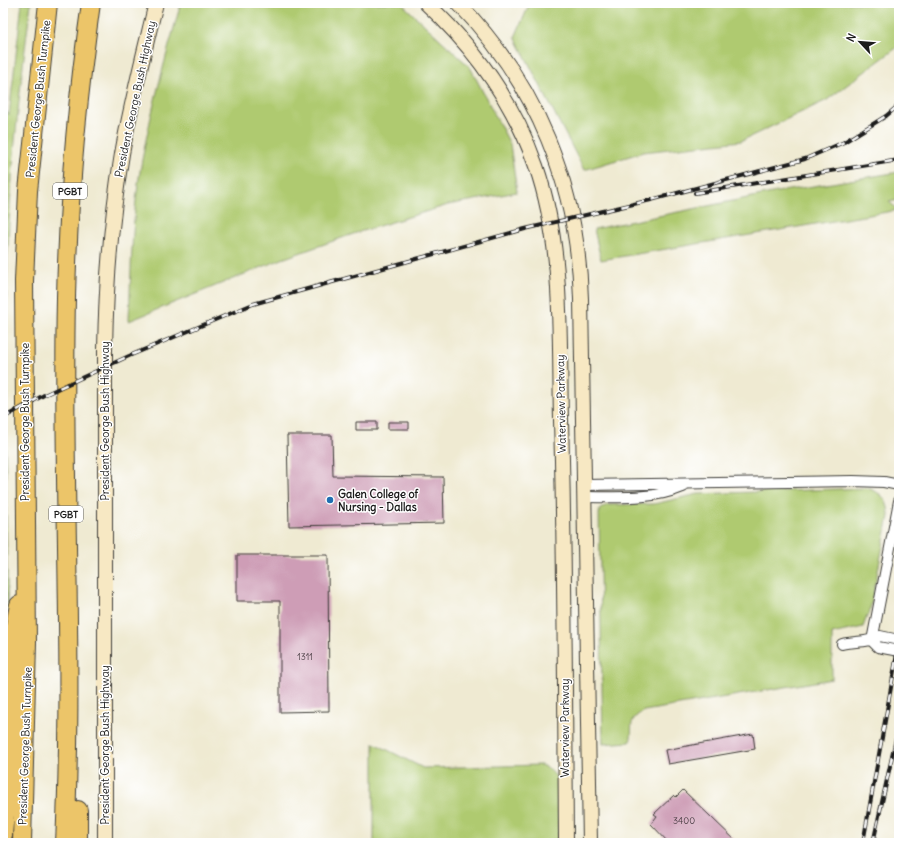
<svg xmlns="http://www.w3.org/2000/svg" width="902" height="846" font-family="Delius,sans-serif">
  <style>
    .green { fill: #afca70; stroke: #667346 }
    .building { fill: #ce9db6 }
    .lines { fill: none; stroke-linecap: round; stroke-linejoin: round }
    .street-casing { stroke: #3c3b37; stroke-width: 12 }
    .secondary-casing { stroke: #3c3b37; stroke-width: 16 }
    .highway-casing { stroke: #3c3b37; stroke-width: 20 }
    .street { stroke: #fff; stroke-width: 10 }
    .secondary { stroke: #f7e8c3; stroke-width: 14 }
    .highway { stroke: #ecc569; stroke-width: 18 }
    .rail-casing { stroke: #1c1c1c; stroke-width: 4 }
    .rail { stroke: #fff; stroke-width: 2.5; stroke-dasharray: 8; stroke-linecap: butt }
    .poi-dot { fill: #1f6fb2; stroke: #fff; stroke-width: 1.5 }
    .labels { text-anchor: middle; dominant-baseline: central; stroke-width: 3; stroke-linejoin: round; paint-order: stroke }
    .number-label { font-size: 9px; fill: #483c42 }
    .shield { fill: #fff; stroke: #606060; stroke-width: 1 }
    .shield-label { font-size: 10px; font-weight: bold; fill: #1c1c1c }
    .street-label { font-size: 11px; fill: #1c1c1c; stroke: #fff }
    .poi-label { font-size: 11px; font-weight: bold; fill: #1c1c1c; stroke: #fff; text-anchor: start }
  </style>
  <rect width="100%" height="100%" fill="#fff"/>
  <filter id="ink" filterUnits="userSpaceOnUse"><feTurbulence type="fractalNoise" baseFrequency=".025" numOctaves="2"/><feDisplacementMap in="SourceGraphic" scale="8" xChannelSelector="R" yChannelSelector="G"/><feConvolveMatrix kernelMatrix="1 2 1 2 8 2 1 2 1" color-interpolation-filters="sRGB"/></filter>
  <filter id="wash" filterUnits="userSpaceOnUse"><feTurbulence type="fractalNoise" baseFrequency=".012" numOctaves="4" result="noise"/><feDisplacementMap in="SourceGraphic" scale="16" xChannelSelector="R" yChannelSelector="G"/><feGaussianBlur stdDeviation="0.9" result="paint"/><feColorMatrix in="noise" values="0 0 0 0 0 0 0 0 0 0 0 0 0 0 0 0 0 1.4 0 .05"/><feComposite in="paint" operator="in"/></filter>
  <g filter="url(#wash)">
    <rect width="100%" height="100%" fill="#efead2"/>
    <path class="green" d="M22 3H31C19 90 10 179 7 267 3 398 7 530 8 661L3 702V197L5 168 3 164V107L9 115Z
      M181 3H401L470 67 510 144 517 192 448 205 356 233 282 259 129 321C131 267 132 213 142 160 152 107 166 55 181 3Z
      M530 3H899V46L827 100 741 141 643 152 584 170 515 37Z
      M899 172V200L889 202 899 210 601 260 594 229 777 192Z
      M867 488C881 492 889 500 889 516L869 615 867 616 863 627 832 634V679L644 711C626 720 634 728 630 742L603 744 599 510 607 505 654 504 698 494Z
      M374 743 423 768 541 765C550 769 555 773 558 782L559 843H374Z"/>
    <g id="blocks">
      <path class="building" d="M356 422H377V430H356Z
        M388 422H409V429H388Z
        M287 435H332L333 476 443 477 444 523 289 526Z
        M237 555H328L329 711 280 712V601H237Z
        M753 734 755 749 668 764 665 750Z
        M683 790 738 843H669L651 824 657 816 654 814 674 795 676 797Z"/>
    </g>
  </g>
  <g filter="url(#ink)">
    <use href="#blocks" fill-opacity="0" stroke="#3c3b37" stroke-width="1"/>
    <g class="lines">
      <g class="street-casing">
        <path id="street" d="M584 485 853 481 884 482 899 485
          M584 497C617 497 652 500 683 487
          M872 641 899 501
          M872 641 878 647 899 651
          M842 644C855 641 869 643 880 636L899 640"/>
      </g>
      <g class="secondary-casing">
        <path id="secondary" d="M426 3C475 48 514 103 536 166 564 247 559 335 561 420 565 561 565 702 566 843
          M458 3C537 84 578 186 581 299L590 843
          M105 843V350C106 285 111 219 122 154 131 103 144 53 156 3"/>
      </g>
      <g class="highway-casing">
        <path id="highway" d="M78 810V843
          M3 835 8 775 13 637 19 605
          M22 843 27 642 24 281 28 191 48 3
          M65 843C74 661 62 479 66 298 68 199 77 101 91 3"/>
      </g>
      <use href="#street" class="street"/>
      <use href="#secondary" class="secondary"/>
      <use href="#highway" class="highway"/>
      <g class="rail-casing">
        <path id="rail" d="M695 193 899 160
          M3 418 44 395 129 356 253 304 525 229 651 200 805 159 844 142 886 116 899 105
          M863 843 899 643
          M873 843 899 725"/>
      </g>
      <use href="#rail" class="rail"/>
    </g>
  </g>
  <circle class="poi-dot" cx="330" cy="500" r="4"/>
  <g class="labels">
    <g class="number-label">
      <text x="305" y="656">1311</text>
      <text x="684" y="820">3400</text>
    </g>
    <g class="shield">
      <rect x="53" y="183" width="34" height="16" rx="3"/>
      <rect x="49" y="506" width="34" height="16" rx="3"/>
    </g>
    <g class="shield-label">
      <text x="70" y="191">PGBT</text>
      <text x="66" y="514">PGBT</text>
    </g>
    <g class="street-label">
      <text transform="translate(38 99) rotate(-84)">President George Bush Turnpike</text>
      <text transform="translate(135 99) rotate(-78)">President George Bush Highway</text>
      <text transform="translate(561 404) rotate(-91)">Waterview Parkway</text>
      <text transform="translate(105 421) rotate(-90)">President George Bush Highway</text>
      <text transform="translate(25 422) rotate(-90)">President George Bush Turnpike</text>
      <text transform="translate(565 728) rotate(-90)">Waterview Parkway</text>
      <text transform="translate(105 745) rotate(-90)">President George Bush Highway</text>
      <text transform="translate(25 746) rotate(-88)">President George Bush Turnpike</text>
    </g>
    <g class="poi-label">
      <text x="338" y="494">Galen College of<tspan x="338" dy="13">Nursing - Dallas</tspan></text>
    </g>
  </g>
  <rect width="902" height="846" fill="none" stroke="#fff" stroke-width="16"/>
  <g transform="translate(860 42) rotate(296)" stroke="#ffffff" stroke-width="3" paint-order="stroke">
  <path d="M0-3L7 15L0 10L-7 15Z" fill="#1c1c1c"/>
  <text y="-6" font-size="11" font-weight="bold" text-anchor="middle" fill="#1c1c1c">N</text>
  </g>
</svg>
